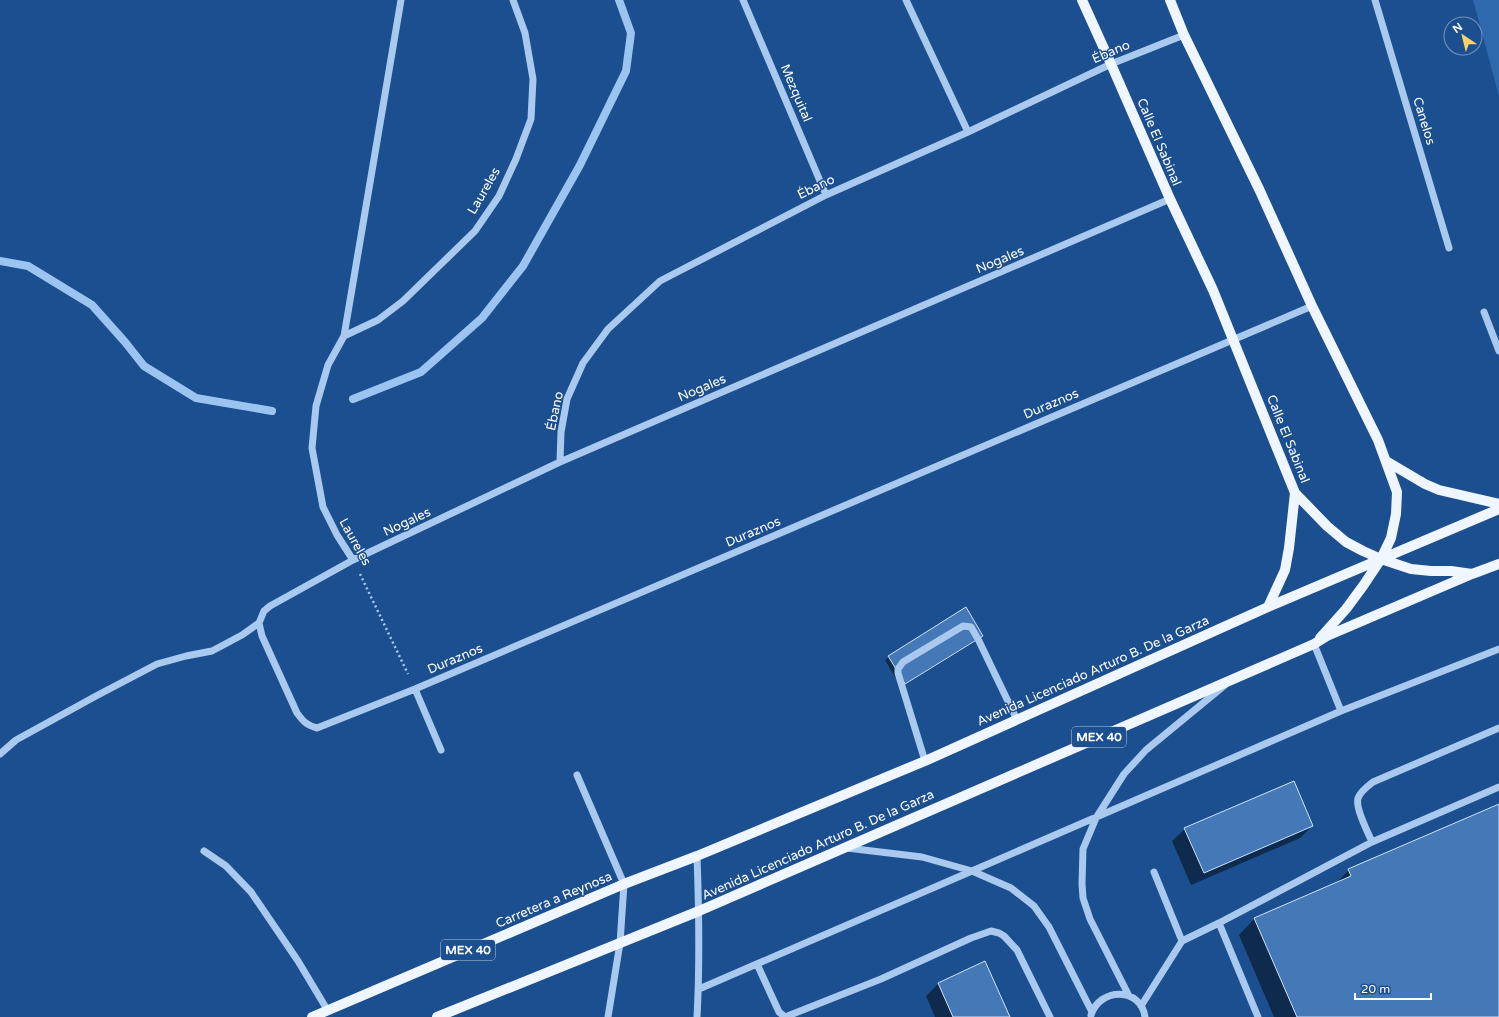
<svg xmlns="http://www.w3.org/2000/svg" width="1499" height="1017" font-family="'Varela Round',sans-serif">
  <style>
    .green { fill: #2e69ad }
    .shadow { fill: #0007 }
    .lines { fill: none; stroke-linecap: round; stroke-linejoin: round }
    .stream { stroke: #9cc4f0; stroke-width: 8 }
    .building { fill: #4478b7; stroke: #cfe3fa }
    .path { stroke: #a9c9ee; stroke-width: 2.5; stroke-dasharray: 2 3; stroke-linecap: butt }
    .minor { stroke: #a9c9ee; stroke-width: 7 }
    .major { stroke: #f0f6ff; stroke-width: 10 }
    .labels { text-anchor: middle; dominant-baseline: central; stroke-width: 3; stroke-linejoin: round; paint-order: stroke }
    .shield { fill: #1b4f8f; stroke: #bbcadd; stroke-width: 1 }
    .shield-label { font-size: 12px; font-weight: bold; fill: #fff }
    .street-label { font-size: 13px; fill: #fff; stroke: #1b4f8f }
  </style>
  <rect width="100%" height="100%" fill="#1b4f8f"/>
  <path class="green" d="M1473 0H1499V96Z"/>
  <path class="shadow" d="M982 636 978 640 901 687 885 660 889 657Z
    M1499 805V1017H1274L1239 935 1255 918 1335 884 1349 870Z
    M1312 826 1300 838 1191 885 1172 841 1185 829Z
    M984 962 1009 1017H935L926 996 938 984Z"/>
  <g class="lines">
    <path class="stream" d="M0 261 28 266 92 305 125 342 144 366 196 398 272 411
      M353 399 421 372 482 318 523 266 580 165 626 71 631 33 619 0"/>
  </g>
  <path class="building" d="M966 607 983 636 905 684 888 656Z
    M1294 781 1313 826 1204 873 1184 828Z
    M1499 804V1017H1297L1254 918 1351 876 1348 869Z
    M985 961 1010 1017H953L938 983Z"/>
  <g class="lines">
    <path class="path" d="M360 574 408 674"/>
    <path class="minor" d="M743 0 826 195
      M906 0 968 132
      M1375 0 1449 248
      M1484 312 1499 351
      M344 336 378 320 403 301 475 231 499 196 516 159 531 119 533 79 525 33 513 0
      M560 462 561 432 567 399 583 363 608 329 660 281 826 195 968 132 1111 64 1184 35
      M353 560 337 535 323 507 312 448 316 406 328 365 344 336 401 0
      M259 623 262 636 297 713C303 721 306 725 317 728L415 689 1312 306
      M1314 644 1341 711
      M415 689 441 750
      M0 754 16 740 96 696 157 664 186 656 212 651 242 635 259 623 264 611 270 606 353 560 560 462 1170 199
      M925 761 898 673V669L903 662 963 626 971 627 978 639 1017 720
      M577 775 624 884 620 943 608 1017
      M1372 842C1369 835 1365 827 1362 819 1354 799 1356 795 1373 782L1499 728
      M847 848 922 857 972 871 1341 711 1499 649
      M204 851 226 866 251 892 298 961 328 1011
      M697 856C699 910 700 963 697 1017
      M1154 872 1182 941
      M757 964 779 1012 785 1017 881 979 971 938 991 931 999 933 1004 936 1017 950 1050 1017
      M699 989 972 871 1011 888 1034 906 1049 927 1092 1012
      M1129 996 1090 919 1083 898 1082 884 1083 849 1096 818 1124 774 1146 750 1225 685
      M1141 1006 1182 941 1219 923
      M1091 1015C1100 987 1141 987 1145 1017
      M1258 1017 1219 923 1372 842 1499 787"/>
    <path class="major" d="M1082 0 1111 64 1170 199 1213 290 1295 493 1327 526 1346 542 1363 551 1381 559 1411 569 1431 571H1451L1472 574
      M1170 0 1184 35 1260 191 1312 306 1378 440 1397 492 1396 514 1391 538 1381 559 1363 586 1346 609 1320 638
      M1386 461 1425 484 1439 490 1499 504
      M1268 607 1285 570 1289 548 1295 493
      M312 1017 624 884 697 856 925 761 1268 607 1499 509
      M437 1017 699 911 1314 644 1327 636 1472 574 1499 564"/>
  </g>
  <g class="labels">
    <g class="shield">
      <rect x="1072" y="727" width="54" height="20" rx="3"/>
      <rect x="441" y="940" width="54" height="20" rx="3"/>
    </g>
    <g class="shield-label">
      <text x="1099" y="737">MEX 40</text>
      <text x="468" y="950">MEX 40</text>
    </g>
    <g class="street-label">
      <text transform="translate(1111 52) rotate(-23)">Ébano</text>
      <text transform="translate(796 93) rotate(67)">Mezquital</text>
      <text transform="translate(1424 121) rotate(73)">Canelos</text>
      <text transform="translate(1159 142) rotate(67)">Calle El Sabinal</text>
      <text transform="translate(816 187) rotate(-26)">Ébano</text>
      <text transform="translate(484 191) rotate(-60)">Laureles</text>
      <text transform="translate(1000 260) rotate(-23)">Nogales</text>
      <text transform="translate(702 388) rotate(-23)">Nogales</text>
      <text transform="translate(1051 404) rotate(-23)">Duraznos</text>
      <text transform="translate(555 411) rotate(-78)">Ébano</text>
      <text transform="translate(1288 439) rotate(68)">Calle El Sabinal</text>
      <text transform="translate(407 522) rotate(-25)">Nogales</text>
      <text transform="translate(753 532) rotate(-23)">Duraznos</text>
      <text transform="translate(355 542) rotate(61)">Laureles</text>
      <text transform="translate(455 659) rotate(-23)">Duraznos</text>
      <text transform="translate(1093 671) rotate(-24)">Avenida Licenciado Arturo B. De la Garza</text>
      <text transform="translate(818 845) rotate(-24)">Avenida Licenciado Arturo B. De la Garza</text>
      <text transform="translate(554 900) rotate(-23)">Carretera a Reynosa</text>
    </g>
  </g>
  <g transform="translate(1463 36) rotate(325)"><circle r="19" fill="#1b4f8f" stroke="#7695bc"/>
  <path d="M0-3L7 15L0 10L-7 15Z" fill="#ffd166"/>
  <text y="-6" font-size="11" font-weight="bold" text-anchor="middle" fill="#ffffff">N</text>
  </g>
  <path d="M1355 993v6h76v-6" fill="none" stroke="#ffffff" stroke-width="2"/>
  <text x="1361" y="993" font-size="12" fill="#ffffff" stroke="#1b4f8f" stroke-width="3" paint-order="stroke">20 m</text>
</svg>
